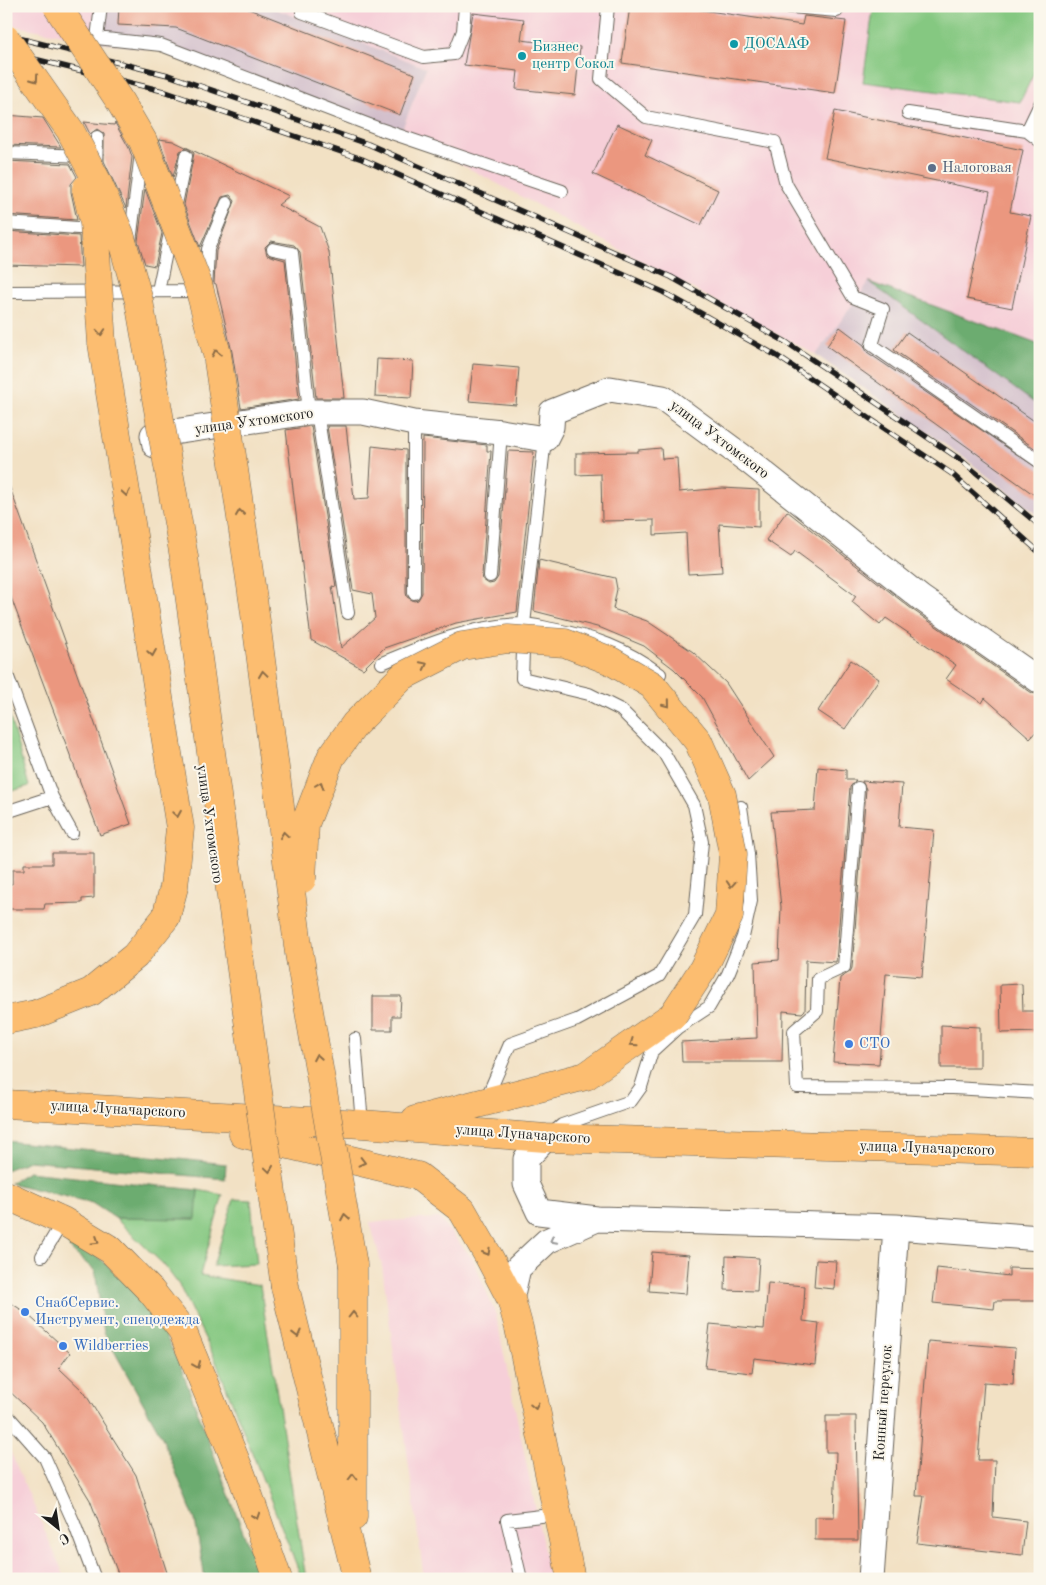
<svg xmlns="http://www.w3.org/2000/svg" width="1046" height="1585" font-family="'Old Standard TT',serif">
  <style>
    .built { fill: #f6cfd8 }
    .industrial { fill: #d1bdca }
    .green { fill: #85c881; stroke: #50724e }
    .forest { fill: #6cac6f; stroke: #446446 }
    .building { fill: #eb977f }
    .lines { fill: none; stroke-linecap: round; stroke-linejoin: round }
    .service-casing { stroke: #676157; stroke-width: 14 }
    .minor-casing { stroke: #676157; stroke-width: 27 }
    .primary-casing { stroke: #676157; stroke-width: 29 }
    .service { stroke: #fff; stroke-width: 12 }
    .minor { stroke: #fff; stroke-width: 25 }
    .primary { stroke: #fcbd6f; stroke-width: 28 }
    .rail-casing { stroke: #1c1c1c; stroke-width: 5.5 }
    .rail { stroke: #fbf7ec; stroke-width: 4; stroke-dasharray: 11; stroke-linecap: butt }
    .primary-bridge-casing { stroke: #676157; stroke-width: 29; stroke-linecap: butt }
    .primary-bridge { stroke: #fcbd6f; stroke-width: 28 }
    .oneway { stroke: #8c6c46 }
    .oneway2 { stroke: #999 }
    .culture-dot { fill: #0f9aa8; stroke: #fbf7ec; stroke-width: 2 }
    .service-dot { fill: #5c6f8a; stroke: #fbf7ec; stroke-width: 2 }
    .shop-dot { fill: #3f7fe0; stroke: #fbf7ec; stroke-width: 2 }
    .labels { text-anchor: middle; dominant-baseline: central; stroke-width: 4; stroke-linejoin: round; paint-order: stroke }
    .culture-label { font-size: 15px; fill: #0d838f; stroke: #fbf7ec; text-anchor: start }
    .service-label { font-size: 15px; fill: #4e5e75; stroke: #fbf7ec; text-anchor: start }
    .street-label { font-size: 15px; fill: #1c1c1c; stroke: #fbf7ec }
    .shop-label { font-size: 15px; fill: #366cbe; stroke: #fbf7ec; text-anchor: start }
  </style>
  <rect width="100%" height="100%" fill="#fbf7ec"/>
  <filter id="ink" filterUnits="userSpaceOnUse"><feTurbulence type="fractalNoise" baseFrequency=".02" numOctaves="2"/><feDisplacementMap in="SourceGraphic" scale="10" xChannelSelector="R" yChannelSelector="G"/><feConvolveMatrix kernelMatrix="1 2 1 2 8 2 1 2 1" color-interpolation-filters="sRGB"/></filter>
  <filter id="wash" filterUnits="userSpaceOnUse"><feTurbulence type="fractalNoise" baseFrequency=".0096" numOctaves="4" result="noise"/><feDisplacementMap in="SourceGraphic" scale="20" xChannelSelector="R" yChannelSelector="G"/><feGaussianBlur stdDeviation="1.12" result="paint"/><feColorMatrix in="noise" values="0 0 0 0 0 0 0 0 0 0 0 0 0 0 0 0 0 1.4 0 .05"/><feComposite in="paint" operator="in"/></filter>
  <g filter="url(#wash)">
    <rect width="100%" height="100%" fill="#f2e1c4"/>
    <path class="built" d="M6 6H102L98 42 6 24Z
      M268 6H1040V345L870 282 816 355 401 132 426 68Z
      M439 1218 473 1259 496 1315 550 1579H424L382 1266 370 1222Z
      M7 1444 64 1575V1579H6Z"/>
    <path class="industrial" d="M103 6H268L426 68 401 132 187 54 98 42Z
      M869 282 1040 407V517L963 457 816 355Z"/>
    <path class="green" d="M842 6H1040V61L1020 102 863 82 873 10Z
      M6 703 29 786 6 793Z
      M198 1190 223 1195 200 1275 260 1285 306 1579H302L215 1359 179 1285 164 1265 115 1218 195 1219Z
      M234 1199 251 1200 257 1264 213 1266Z"/>
    <path class="forest" d="M869 282 1040 345V407Z
      M6 1141 226 1164 225 1179 29 1161 6 1170Z
      M28 1172 198 1190 196 1219 115 1218 92 1203 10 1183Z
      M70 1237 77 1238 142 1296 160 1324 181 1368 261 1579H205L195 1520 161 1435 104 1333 95 1271 70 1249 67 1242Z"/>
    <g id="blocks">
      <path class="building" d="M119 6H241L415 74 400 115 176 28 118 25Z
        M630 6H675L802 25 804 16 846 21 835 93 622 63Z
        M473 13 524 19 521 40 580 47 575 95 516 89 518 71 464 65Z
        M835 111 1023 150 1010 212 1031 216 1012 308 967 299 990 192 825 158Z
        M6 115 43 118 61 147 6 145Z
        M84 122 114 125 115 123 129 148 132 157 126 208 104 161V134L97 129 90 134Z
        M617 124 652 140 645 155 718 190 701 225 593 174Z
        M159 139 173 141 289 196 278 205 320 227 329 252 344 398H316L300 252 294 245 271 241 265 247 267 255 285 260 299 399 241 408 232 352 216 284 214 283 216 251 235 201 230 195 222 197 200 247 184 205 194 153 187 148 180 151 173 177Z
        M6 161 70 164 77 177 71 184V192L77 220 6 215Z
        M145 189 162 233 155 266 145 264 138 241Z
        M6 231 79 236 81 267 6 265Z
        M840 327 864 345 867 352 1040 470V499L827 346Z
        M907 332 1040 425V452L894 350Z
        M377 359 413 361 411 398 375 396Z
        M473 364 519 368 516 405 469 401Z
        M311 426 336 587 332 586 341 648 375 618 372 594 353 590 327 426H346L354 499 369 498 372 446 406 450V593L407 597 414 601 418 600 422 593 423 438 487 445V451H491L482 575 483 580 489 584 494 583 498 577 508 451 534 452 517 612 456 623 384 648 363 669 311 640 286 430Z
        M661 448 662 459 677 458 679 492 723 488 759 490V527L719 524 722 572 688 574 686 533 654 535V520L602 521 601 474 576 475V453L638 452V450Z
        M9 485 131 824 100 835 6 584V486Z
        M787 511 913 610 1032 693 1040 695V727L1030 738 985 698 982 703 946 679 956 665 886 618 880 625 852 602 856 596 795 551 791 557 766 540Z
        M539 560 615 578 617 589 613 609 647 621 693 652 726 683 774 757 748 781 702 697 674 669 644 646 601 628 534 611Z
        M851 660 879 679 845 729 818 711Z
        M818 767 846 770V780H856L850 787 836 962 806 960 805 1010 802 1013 783 1011 782 1062H682L681 1042 757 1038 755 962 779 960 781 907 771 812 815 810Z
        M862 781 902 784 899 827 934 830 922 977 886 974 879 1064 833 1062 840 978 850 972 852 968 866 789Z
        M52 853H94V898L82 899V903L45 904 44 909H6V884H12V870H24V864H52Z
        M1022 984 1023 1011H1040V1032L1001 1033 1000 985Z
        M373 996H401L400 1016H392V1030H373Z
        M941 1025 980 1027V1068H941Z
        M652 1252 689 1255 686 1294 649 1291Z
        M726 1256 759 1258 757 1291 725 1290Z
        M816 1260 836 1261 834 1289 814 1287Z
        M937 1268 1009 1276V1268L1040 1269V1301H995L994 1309 933 1303Z
        M768 1283 805 1286 803 1321 819 1323 815 1365 754 1358 752 1373 705 1368 710 1324 764 1329Z
        M6 1300 25 1312 70 1353 59 1368 84 1392 136 1475 169 1579H120L90 1500 42 1422 6 1388Z
        M928 1341 1015 1348 1013 1384 984 1382 978 1460H995L993 1517 1026 1521 1022 1555 917 1543 924 1496H916Z
        M826 1416H856L858 1540H815V1517H834L836 1452H826Z"/>
    </g>
  </g>
  <g filter="url(#ink)">
    <use href="#blocks" fill-opacity="0" stroke="#676157" stroke-width="1"/>
    <g class="lines">
      <g class="service-casing">
        <path id="service" d="M101 6 97 38 161 45 380 129 562 191
          M303 6 302 12 424 57 454 54 463 31 465 6
          M608 6 601 79 646 117 775 142 786 184 853 297 883 309 872 345 1040 462
          M780 6 837 11
          M908 113 1027 131 1040 104
          M1027 131 1040 141
          M6 153 84 156
          M96 167 97 137
          M6 223 92 229
          M130 242 141 153
          M273 249 292 253 309 412
          M158 291 186 156
          M6 292 206 291 208 249 227 203
          M317 412 348 613
          M490 576 501 432
          M414 593V423
          M382 663C427 644 472 626 522 624 531 624 542 627 552 629 594 637 625 648 660 674
          M6 672 52 797 72 833
          M858 788 844 967 818 979 817 1011 794 1031 797 1087 953 1088 1040 1093
          M6 812 52 797
          M355 1039 362 1124
          M485 1102 510 1044 577 1020 659 976 695 915 702 842 694 805 664 753 621 710 589 694 522 678 524 624 545 439
          M550 1135 562 1125 631 1101 641 1087 652 1051 677 1028 709 1007 728 974 743 937 751 901 748 854 741 807
          M42 1256 63 1221
          M6 1414 45 1458 74 1523 95 1579
          M521 1579 507 1520 558 1514"/>
      </g>
      <g class="minor-casing">
        <path id="minor" d="M155 445 153 435 309 412H363L414 423 501 432 545 439 551 427 552 412 610 389 663 398 751 463 921 598 1040 681
          M546 1138 526 1159V1184L539 1212 597 1219 896 1227 1040 1238
          M511 1299 518 1268 547 1241 597 1219
          M871 1579 896 1227"/>
      </g>
      <g class="primary-casing">
        <path id="primary" d="M6 1020 36 1014
          M6 1104 362 1124 546 1138 1040 1152
          M415 1120 586 1076 673 1015
          M243 1134 418 1176 462 1210 489 1257 511 1299 519 1328 571 1579
          M6 1195 63 1221 111 1250 151 1291 182 1330 242 1476 278 1579
          M353 1265V1517
          M285 1287 357 1579"/>
      </g>
      <use href="#service" class="service"/>
      <use href="#minor" class="minor"/>
      <use href="#primary" class="primary"/>
      <g class="rail-casing">
        <path id="rail" d="M6 35 168 75 368 144 671 277 786 342 961 460 1040 526
          M6 52 163 91 362 159 663 292 777 356 952 474 1040 553"/>
      </g>
      <use href="#rail" class="rail"/>
      <g class="primary-bridge-casing">
        <path id="primary-bridge" d="M57 6 119 100 143 141 198 284 217 354 254 606 299 953 353 1265
          M6 39 70 130 97 181 120 234 139 301 184 557 285 1287
          M302 879 305 824 331 757 355 724 403 676 462 646 508 639 565 643 611 661 652 685 698 741 722 795 733 854 729 916 703 969 673 1015
          M36 1014 91 992 135 956 166 917 174 887 180 828 102 343 94 223 86 189"/>
      </g>
      <use href="#primary-bridge" class="primary-bridge"/>
    </g>
    <defs><path id="oneway-chevron" d="M-2-3.5L2.5 0L-2 3.5" fill="none" stroke-width="1.6" stroke-linecap="round" stroke-linejoin="round" transform="scale(1.25)"/></defs>
    <g class="oneway">
      <use href="#oneway-chevron" transform="translate(35 79) rotate(55)"/>
      <use href="#oneway-chevron" transform="translate(101 332) rotate(86)"/>
      <use href="#oneway-chevron" transform="translate(216 353) rotate(-102)"/>
      <use href="#oneway-chevron" transform="translate(126 493) rotate(81)"/>
      <use href="#oneway-chevron" transform="translate(240 513) rotate(-98)"/>
      <use href="#oneway-chevron" transform="translate(152 653) rotate(81)"/>
      <use href="#oneway-chevron" transform="translate(424 665) rotate(-26)"/>
      <use href="#oneway-chevron" transform="translate(263 674) rotate(-98)"/>
      <use href="#oneway-chevron" transform="translate(667 704) rotate(51)"/>
      <use href="#oneway-chevron" transform="translate(320 785) rotate(-69)"/>
      <use href="#oneway-chevron" transform="translate(177 814) rotate(81)"/>
      <use href="#oneway-chevron" transform="translate(284 835) rotate(-98)"/>
      <use href="#oneway-chevron" transform="translate(731 884) rotate(94)"/>
      <use href="#oneway-chevron" transform="translate(633 1043) rotate(145)"/>
      <use href="#oneway-chevron" transform="translate(317 1057) rotate(-100)"/>
      <use href="#oneway-chevron" transform="translate(362 1162) rotate(14)"/>
      <use href="#oneway-chevron" transform="translate(269 1169) rotate(82)"/>
      <use href="#oneway-chevron" transform="translate(345 1217) rotate(-100)"/>
      <use href="#oneway-chevron" transform="translate(96 1241) rotate(32)"/>
      <use href="#oneway-chevron" transform="translate(487 1252) rotate(60)"/>
      <use href="#oneway-chevron" transform="translate(353 1315) rotate(-90)"/>
      <use href="#oneway-chevron" transform="translate(297 1334) rotate(76)"/>
      <use href="#oneway-chevron" transform="translate(197 1365) rotate(67)"/>
      <use href="#oneway-chevron" transform="translate(535 1406) rotate(78)"/>
      <use href="#oneway-chevron" transform="translate(353 1477) rotate(-90)"/>
      <use href="#oneway-chevron" transform="translate(256 1516) rotate(71)"/>
    </g>
    <use class="oneway2" href="#oneway-chevron" transform="translate(553 1240) rotate(153)"/>
  </g>
  <g class="culture-dot">
    <circle cx="734" cy="44" r="5"/>
    <circle cx="522" cy="56" r="5"/>
  </g>
  <circle class="service-dot" cx="932" cy="168" r="5"/>
  <g class="shop-dot">
    <circle cx="849" cy="1044" r="5"/>
    <circle cx="25" cy="1312" r="5"/>
    <circle cx="63" cy="1346" r="5"/>
  </g>
  <g class="labels">
    <g class="culture-label">
      <text x="744" y="44">ДОСААФ</text>
      <text x="532" y="47">Бизнес<tspan x="532" dy="17">центр Сокол</tspan></text>
    </g>
    <g class="service-label">
      <text x="942" y="168">Налоговая</text>
    </g>
    <g class="street-label">
      <text transform="translate(254 422) rotate(-8)">улица Ухтомского</text>
      <text transform="translate(719 440) rotate(37)">улица Ухтомского</text>
      <text transform="translate(209 824) rotate(82)">улица Ухтомского</text>
      <text transform="translate(118 1110) rotate(3)">улица Луначарского</text>
      <text transform="translate(523 1135) rotate(4)">улица Луначарского</text>
      <text transform="translate(927 1149) rotate(2)">улица Луначарского</text>
      <text transform="translate(884 1403) rotate(-86)">Конный переулок</text>
    </g>
    <g class="shop-label">
      <text x="859" y="1044">СТО</text>
      <text x="35" y="1303">СнабСервис.<tspan x="35" dy="17">Инструмент, спецодежда</tspan></text>
      <text x="73" y="1346">Wildberries</text>
    </g>
  </g>
  <rect width="1046" height="1585" fill="none" stroke="#fbf7ec" stroke-width="25"/>
  <g transform="translate(58 1528) rotate(150)" stroke="#fbf7ec" stroke-width="4" paint-order="stroke">
  <path d="M0-4L9 19L0 12L-9 19Z" fill="#1c1c1c"/>
  <text y="-8" font-size="14" font-weight="bold" text-anchor="middle" fill="#1c1c1c">С</text>
  </g>
</svg>
